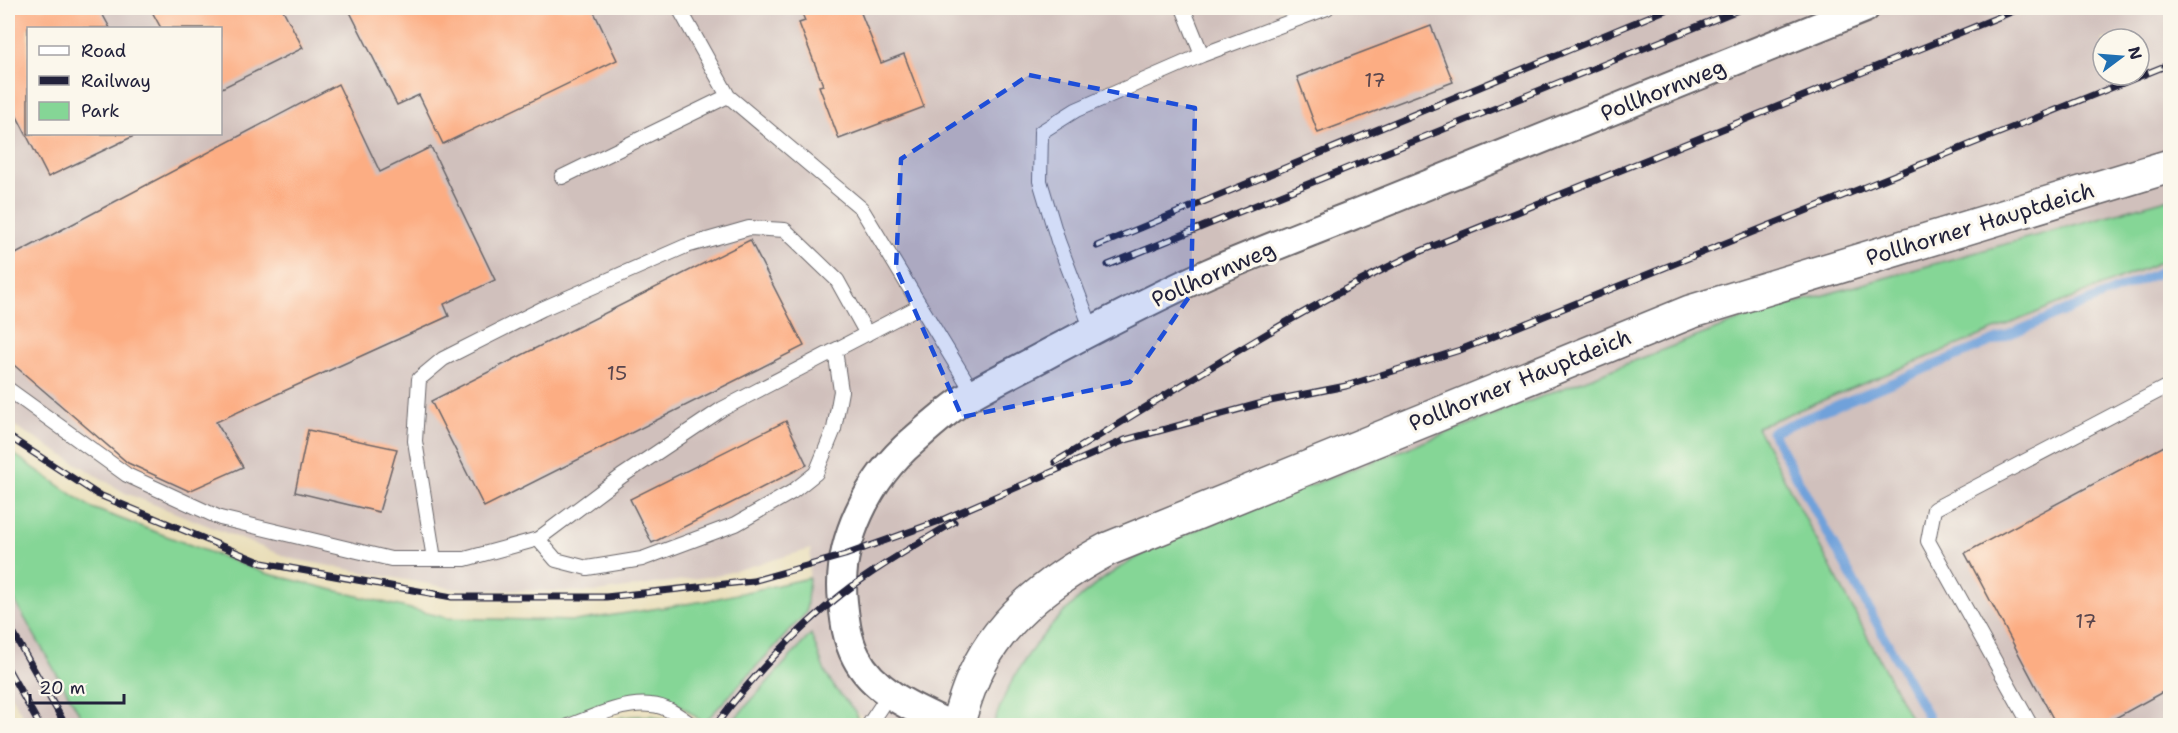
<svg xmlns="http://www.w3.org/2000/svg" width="2178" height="733" font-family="'Shantell Sans',sans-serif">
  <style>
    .industrial { fill: #d0c0bc; fill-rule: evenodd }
    .green { fill: #85d696; stroke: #547c68; stroke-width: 1.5 }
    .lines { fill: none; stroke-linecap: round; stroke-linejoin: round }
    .stream { stroke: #6fa1da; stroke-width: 9 }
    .building { fill: #fcad83 }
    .service-casing { stroke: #686467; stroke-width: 16 }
    .minor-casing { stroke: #686467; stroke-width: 32 }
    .secondary-casing { stroke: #686467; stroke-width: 36 }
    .service { stroke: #fff; stroke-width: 14 }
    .minor { stroke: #fff; stroke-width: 28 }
    .secondary { stroke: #fff; stroke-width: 33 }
    .rail-casing { stroke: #22223b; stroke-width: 7 }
    .rail { stroke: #fbf7ec; stroke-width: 4.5; stroke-dasharray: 14; stroke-linecap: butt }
    .marked { fill: #1d4ed8; fill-opacity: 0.2; stroke: #1d4ed8; stroke-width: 4.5; stroke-dasharray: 12 8; stroke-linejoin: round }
    .labels { text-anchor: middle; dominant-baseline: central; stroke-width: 6; stroke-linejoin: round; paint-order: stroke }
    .number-label { font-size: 20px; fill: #58454d }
    .street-label { font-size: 22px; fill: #22223b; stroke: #fbf7ec }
  </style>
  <rect width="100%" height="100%" fill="#fbf7ec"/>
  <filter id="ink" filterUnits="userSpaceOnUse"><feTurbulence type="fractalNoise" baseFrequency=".0167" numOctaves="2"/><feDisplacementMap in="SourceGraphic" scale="12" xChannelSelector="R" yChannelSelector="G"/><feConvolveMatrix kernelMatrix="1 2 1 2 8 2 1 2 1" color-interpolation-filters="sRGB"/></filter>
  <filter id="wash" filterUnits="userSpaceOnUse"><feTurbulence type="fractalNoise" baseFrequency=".008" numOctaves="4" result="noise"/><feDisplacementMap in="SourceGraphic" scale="24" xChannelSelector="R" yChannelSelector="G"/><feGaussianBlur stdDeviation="1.35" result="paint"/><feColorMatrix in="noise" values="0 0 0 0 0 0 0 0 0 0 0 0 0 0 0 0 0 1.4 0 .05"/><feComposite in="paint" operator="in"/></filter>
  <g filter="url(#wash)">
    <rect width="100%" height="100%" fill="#e9deb9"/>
    <path class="industrial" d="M8 8H2170V198L1756 314 1145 553 1102 579 1069 606 1042 636 1018 669 997 711 993 725H874L856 712 836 690 825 672 811 634 729 725H702L806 613 811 549 720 575 597 592 455 589 292 559 125 493 8 422ZM28 28H220V134H28ZM2103 39H2139V75H2103Z
      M2170 258V725H1914L1757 427Z
      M8 589 86 725H28L8 690Z"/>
    <path class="green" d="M2170 198V258L1757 427 1914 725 993 726C1017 650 1076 590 1145 553 1162 544 1182 536 1200 528L1756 314Z
      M8 450 92 508 265 573 447 618 575 621 705 601 809 578 806 613 704 723C695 717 687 709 677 704 641 682 582 712 547 725H86L8 589Z
      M811 634 825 672 836 690 856 712 858 721 856 725H729Z
      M639 716H654L676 725H597L623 717Z"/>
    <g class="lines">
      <path class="stream" d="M1933 726 1772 432 2170 268"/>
    </g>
    <g id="blocks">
      <path class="building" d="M8 8H99L110 28H28V134H138L48 177 8 99Z
        M150 8H282L303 48 220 89V28H161Z
        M348 8H598L593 10 617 60 443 144 419 95 397 105Z
        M800 8H859L881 63 904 54 924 107 839 139 819 86 823 85 799 23 805 21Z
        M1431 26 1453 82 1318 133 1297 77Z
        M338 84 380 172 431 147 495 280 444 304 449 316 216 422 243 467 189 491 128 463 8 360V258Z
        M750 240 804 346 484 507 431 401Z
        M786 421 807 465 652 543 630 499Z
        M308 430 397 449 379 512 295 492Z
        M2166 445 2170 453V688L2101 726H2057L1965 553Z"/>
    </g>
  </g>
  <g filter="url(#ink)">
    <use href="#blocks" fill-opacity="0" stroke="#686467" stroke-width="1.5"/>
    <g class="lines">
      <g class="service-casing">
        <path id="service" d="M679 8 728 96
          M1202 55 1327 8
          M562 177 728 96 861 208 974 394
          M1092 330 1058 241 1040 181 1041 132 1076 110 1202 55 1183 8
          M8 389 127 475 220 518 391 559H465L538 539 622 476 722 409 920 306
          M538 539 556 560 587 568 642 559 736 524 792 492 816 473 834 429 841 391 835 350
          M434 559 415 441 419 379 443 359 542 309 686 246 749 228 785 230 837 280 867 334
          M569 726C594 716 625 702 651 705 667 706 681 717 693 726
          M868 726 890 693
          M2031 726 1928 541 1934 509 2170 385"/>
      </g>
      <g class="minor-casing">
        <path id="minor" d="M952 726C918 710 874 693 856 657 847 640 845 621 843 602 836 542 869 478 914 440 931 425 950 408 969 396 996 380 1024 367 1051 352 1102 325 1155 297 1209 273 1256 253 1305 234 1353 215 1524 146 1695 77 1865 8"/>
      </g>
      <g class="secondary-casing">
        <path id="secondary" d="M957 726C961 712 965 699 970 686 994 622 1050 580 1108 549L1690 312 2170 166"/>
      </g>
      <use href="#service" class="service"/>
      <use href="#minor" class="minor"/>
      <use href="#secondary" class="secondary"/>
      <g class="rail-casing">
        <path id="rail" d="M1097 246 1670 8
          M1108 265 1743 8
          M8 436 97 494 262 563 452 597H606L753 581 845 555 942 520 1125 440 1270 401 1346 386 1460 350 2170 64
          M1055 462C1176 391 1293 311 1421 251L2021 8
          M8 624 66 726
          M8 669 40 726
          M715 726C749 680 797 629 842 594 877 567 916 545 954 522"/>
      </g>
      <use href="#rail" class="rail"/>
    </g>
  </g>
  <path class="marked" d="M1029 75 1195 108 1191 294 1130 382 962 417 896 268 901 159Z"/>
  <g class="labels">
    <g class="number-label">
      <text x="1375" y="80">17</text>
      <text x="617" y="373">15</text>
      <text x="2086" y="621">17</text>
    </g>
    <g class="street-label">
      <text transform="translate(1663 90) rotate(-22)">Pollhornweg</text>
      <text transform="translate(1980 224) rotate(-17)">Pollhorner Hauptdeich</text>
      <text transform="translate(1213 274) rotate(-24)">Pollhornweg</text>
      <text transform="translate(1520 380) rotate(-22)">Pollhorner Hauptdeich</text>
    </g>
  </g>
  <rect width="2178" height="733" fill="none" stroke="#fbf7ec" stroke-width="30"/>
  <rect x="27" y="27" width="195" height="108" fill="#fbf7ec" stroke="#a4a2a5" stroke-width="1.5"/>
  <rect x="39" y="46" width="30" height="9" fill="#ffffff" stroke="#a4a2a5" stroke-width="1.5"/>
  <text x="81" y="57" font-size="18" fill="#22223b">Road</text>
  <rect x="39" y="76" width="30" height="9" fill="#22223b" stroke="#a4a2a5" stroke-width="1.5"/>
  <text x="81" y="87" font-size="18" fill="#22223b">Railway</text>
  <rect x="39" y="102" width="30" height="18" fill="#85d696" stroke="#a4a2a5" stroke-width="1.5"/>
  <text x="81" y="117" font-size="18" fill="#22223b">Park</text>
  <g transform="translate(2121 57) rotate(74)"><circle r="28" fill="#fbf7ec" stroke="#a4a2a5" stroke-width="1.5"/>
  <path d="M0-4.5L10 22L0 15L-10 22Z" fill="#1f6fb2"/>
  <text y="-9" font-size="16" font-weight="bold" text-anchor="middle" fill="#22223b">N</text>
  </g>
  <path d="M30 694v9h94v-9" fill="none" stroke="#22223b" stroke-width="3"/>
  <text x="39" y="694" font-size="18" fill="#22223b" stroke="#fbf7ec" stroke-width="4.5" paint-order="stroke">20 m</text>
</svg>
